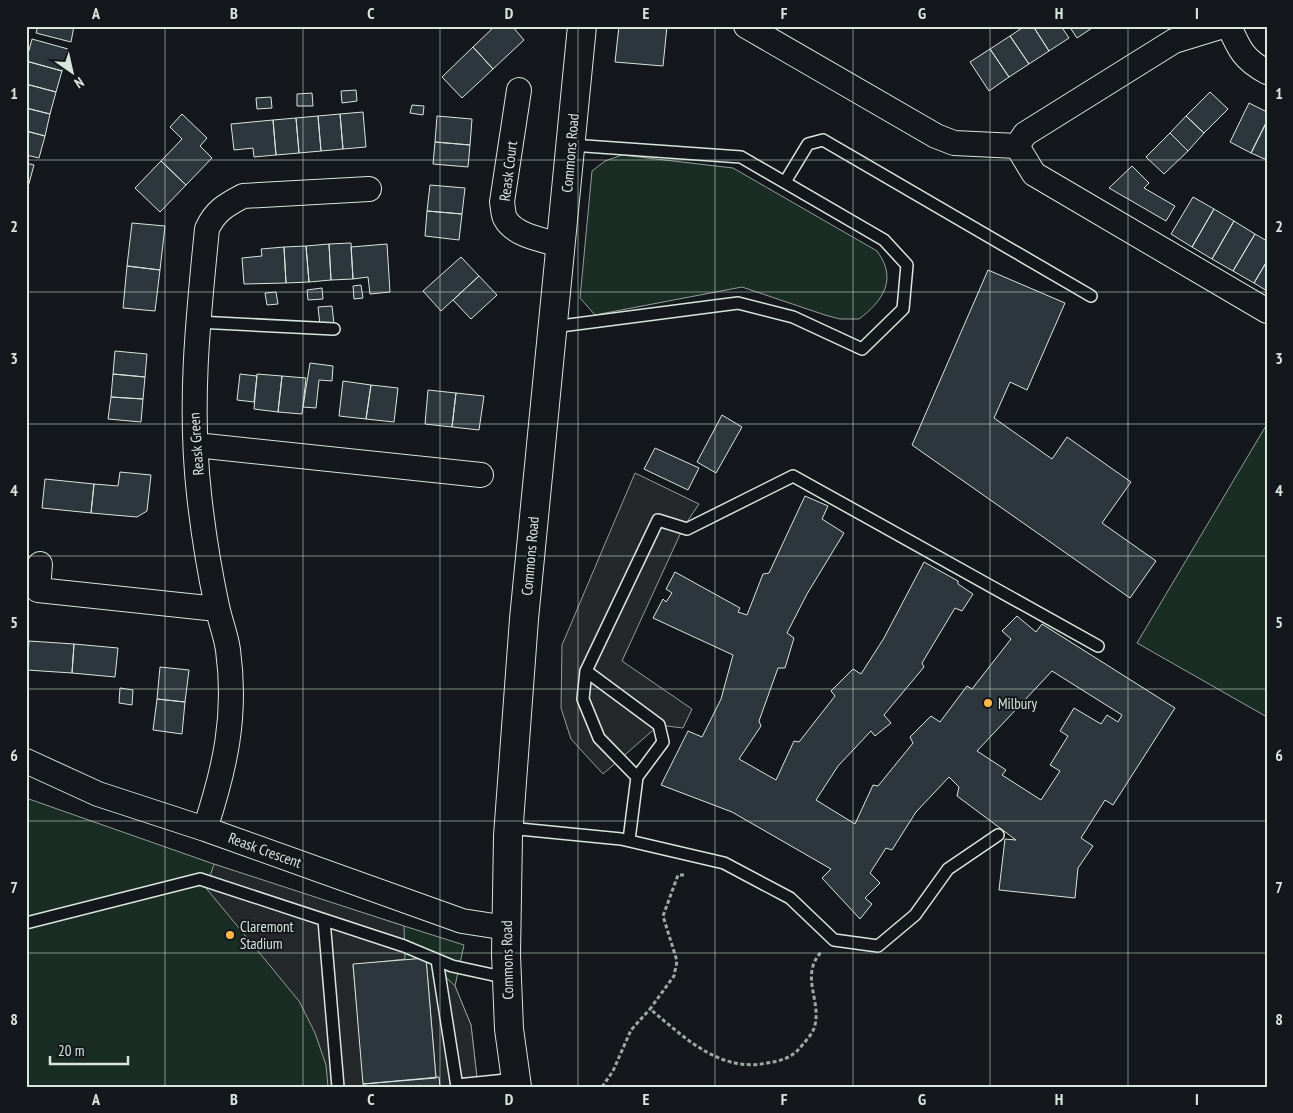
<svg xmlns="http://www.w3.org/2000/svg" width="1293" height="1113" font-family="'PT Sans Narrow',sans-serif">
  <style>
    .green { fill: #1a2d24; stroke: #939e99 }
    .parking { fill: #24282b; stroke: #939e99 }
    .building { fill: #2c363c; stroke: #d8e6dc; fill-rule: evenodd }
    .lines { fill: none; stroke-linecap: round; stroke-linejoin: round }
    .service-casing { stroke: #d8e6dc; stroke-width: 14 }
    .minor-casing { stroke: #d8e6dc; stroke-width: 26 }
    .tertiary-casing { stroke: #d8e6dc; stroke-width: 30 }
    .path { stroke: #9da8a2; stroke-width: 3; stroke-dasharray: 4 2.5; stroke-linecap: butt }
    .service { stroke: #14181c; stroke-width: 11 }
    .minor { stroke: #14181c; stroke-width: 24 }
    .tertiary { stroke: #14181c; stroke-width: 28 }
    .grid { fill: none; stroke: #d8e6dc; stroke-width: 1; stroke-opacity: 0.55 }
    .poi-dot { fill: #ffb74d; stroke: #14181c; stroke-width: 2 }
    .labels { text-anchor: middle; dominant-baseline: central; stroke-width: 4; stroke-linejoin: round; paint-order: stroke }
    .street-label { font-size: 15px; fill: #d8e6dc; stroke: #14181c }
    .poi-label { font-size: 15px; fill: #d8e6dc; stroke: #14181c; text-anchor: start }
    .neatline { fill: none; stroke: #d8e6dc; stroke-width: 2 }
    .grid-label { font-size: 16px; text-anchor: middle; font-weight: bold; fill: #d8e6dc }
  </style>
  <rect width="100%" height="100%" fill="#14181c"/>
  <path class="green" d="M622 155 733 168 877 251C898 279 883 301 859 319H840L825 315 742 287 595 315 580 298 592 171 605 161Z
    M1267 424V717L1137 643Z
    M26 798 265 882 464 945 455 986 471 1025 478 1087H26Z"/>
  <path class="parking" d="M635 473 699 504 683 528 622 661 692 709 683 728 659 725 603 774 571 739 561 708 562 645Z
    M214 864 404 926 405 959 353 965 364 1087H328L326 1065 315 1033 299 1001 206 888Z
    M426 958 455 986 471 1025 478 1087H440L439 1078H436Z"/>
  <path class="building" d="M38 26H74L71 42 36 33Z
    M495 26H512L524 40 493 69 473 47Z
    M619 26H667L663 66 615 62Z
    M1025 26H1033L1049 51 1029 64 1010 36Z
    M1033 26H1061L1069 38 1049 51Z
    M1069 26H1095L1077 38Z
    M1010 36 1029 64 1009 77 990 49Z
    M32 39 68 49 62 71 26 61Z
    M473 47 493 69 462 98 442 77Z
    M990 49 1009 77 989 91 970 62Z
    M26 61 62 71 56 92 26 84Z
    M26 84 56 92 50 114 26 108Z
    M356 90 357 101 342 103 341 91Z
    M1210 92 1228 109 1204 133 1186 116Z
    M312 93 313 106H297V94Z
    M271 97 272 108 257 109 256 98Z
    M1249 103 1267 112V121L1251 153 1230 142Z
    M412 105 424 106 423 115 410 113Z
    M26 108 50 114 45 136 26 131Z
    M363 112 366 147 343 149 340 114Z
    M182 114 207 138 200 146 212 158 186 185 161 161 182 139 170 127Z
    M340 114 343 149 321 151 318 116Z
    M318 116 321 151 299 153 296 118Z
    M437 116 472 119 470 145 435 142Z
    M1186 116 1204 133 1188 151 1170 133Z
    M296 118 299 153 276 155 273 120Z
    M273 120 276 155 254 157 253 148 234 150 231 124Z
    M1267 121V160L1251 153Z
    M26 131 45 136 39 158 26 155Z
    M1170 133 1188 151 1164 174 1146 157Z
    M435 142 470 145 468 167 433 164Z
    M161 161 186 185 160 212 135 188Z
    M26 163 34 165 28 187 26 186Z
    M1132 166 1149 183 1144 188 1175 206 1166 221 1109 188Z
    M430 185 465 188 462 214 427 211Z
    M1193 197 1214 209 1192 247 1171 234Z
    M1214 209 1234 221 1212 259 1192 247Z
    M427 211 462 214 459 240 425 236Z
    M1234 221 1255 234 1233 271 1212 259Z
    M132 223 165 226 160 270 127 266Z
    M1255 234 1267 241V261L1254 283 1233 271Z
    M351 243 353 279 331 280 329 244Z
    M329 244 331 280 309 282 306 246Z
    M387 244 390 292 370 294 368 277 353 279 351 247Z
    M306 246 309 282 286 283 284 247Z
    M284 247 286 283 244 284 242 258 262 256 261 249Z
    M461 257 479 276 441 311 423 291Z
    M1267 261V291L1254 283Z
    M127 266 160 270 155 311 123 308Z
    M988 270 1065 303 1027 390 1010 382 994 418 1052 459 1067 437 1131 482 1102 523 1156 561 1130 598 912 445Z
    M479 276 497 295 471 319 453 300Z
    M361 285 363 298 354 299 353 286Z
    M322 288 323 299 308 300 307 290Z
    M276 292 278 304 267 305 265 293Z
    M332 306 334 324 320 325 318 307Z
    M115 351 147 354 145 377 113 374Z
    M310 363 333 366 332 381 319 380 316 408 303 407Z
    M113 374 145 377 143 399 111 397Z
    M240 374 257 376 254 402 237 400Z
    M257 374 282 376 278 412 254 409Z
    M282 376 306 378 302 414 278 412Z
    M343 381 371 385 366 419 339 416Z
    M371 385 398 388 394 422 366 419Z
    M428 390 456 393 452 427 425 424Z
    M456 393 484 396 479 430 452 427Z
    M111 397 143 399 141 422 108 419Z
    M722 415 742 427 716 473 697 462Z
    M655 448 699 468 688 490 644 469Z
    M120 472 151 475 147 511 137 517 91 513 94 484 118 486Z
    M45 479 94 484 91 513 42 508Z
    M805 496 828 506 822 519 844 533 807 594 787 633 794 638 785 668H778L759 721 761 726 739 759 776 780 794 741 799 742 835 696 831 691 853 669 861 674 884 638 924 562 958 581V584L973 594 962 611 955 608 922 663 924 667 884 715 891 723 875 736 871 731 838 766 816 800 855 824 873 785 878 786 913 743 910 737 931 716 940 722 967 686 972 689 1011 639 1002 631 1017 616 1036 632 1042 624 1175 708 1113 805 1105 800 1081 838 1093 846 1078 868 1075 898 999 890 1005 839 1016 840 957 796 959 787 949 777 916 812 892 850 886 848 870 873 880 883 865 898 872 904 860 919 822 878 831 869 732 812 661 785 688 731 702 737 721 699 733 655 653 618 663 599 666 602 672 593 666 589 675 572 740 608 738 612 747 615 763 574 769 573ZM1052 671 1122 715 1118 722 1107 715 1101 724 1074 708 1060 731 1068 736 1050 765 1060 771 1041 800 1002 775 1006 770 977 751Z
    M29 641 74 644 72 673 27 670Z
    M74 644 118 648 115 677 72 673Z
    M160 667 189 670 185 702 157 699Z
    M120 688 133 690 132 705 119 703Z
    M157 699 185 702 182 734 153 730Z
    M426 958 436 1078 363 1084 353 964Z
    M439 1077 440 1087H364L363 1084Z"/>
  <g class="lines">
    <g class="service-casing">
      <path id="service" d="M785 182 808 144 823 140 1091 296
        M198 322 334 329
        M553 327 738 303 793 317 862 349 903 309 907 265 884 240 741 157 571 145
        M586 671 583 699 599 738 637 777
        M509 828 621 839 724 863 790 898 834 940 878 946 915 915 948 869 998 835
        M629 840 637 777 663 742 659 725 586 671 658 520 687 529 793 476 1098 646
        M324 920 338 1087
        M26 923 200 879 404 946 452 966 507 978
        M437 960 457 1087
        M457 1085 515 1079"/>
    </g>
    <g class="minor-casing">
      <path id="minor" d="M746 26 936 136 954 143 1017 146 1034 174 1267 311
        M1229 26C1239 49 1244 60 1267 72
        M519 90 502 202C503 207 503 214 505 218 514 236 544 240 561 245
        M1017 146 1025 134 1174 41 1223 26
        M196 445 481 475
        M40 564 38 590 217 609
        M26 761 98 794 205 829 462 921 507 928
        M205 829C225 768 237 716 228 650 226 635 220 621 217 606 209 569 203 531 199 494 189 403 198 319 207 229 215 211 226 205 243 196L369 189"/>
    </g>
    <g class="tertiary-casing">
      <path id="tertiary" d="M517 1087 509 1029 506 954 508 836 524 619 582 26"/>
    </g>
    <path class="path" d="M684 875H678L663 916 677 961 674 976 650 1009C684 1037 720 1073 767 1063 779 1061 789 1059 798 1050 803 1044 814 1033 815 1025 821 999 800 976 821 952
      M602 1087 613 1071 631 1030 650 1009"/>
    <use href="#service" class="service"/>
    <use href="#minor" class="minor"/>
    <use href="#tertiary" class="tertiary"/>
  </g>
  <path class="grid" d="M165 26V1087M303 26V1087M440 26V1087M578 26V1087M715 26V1087M853 26V1087M990 26V1087M1128 26V1087M26 160H1267M26 292H1267M26 424H1267M26 556H1267M26 689H1267M26 821H1267M26 953H1267"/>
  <g class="poi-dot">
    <circle cx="988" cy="703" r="5"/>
    <circle cx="230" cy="935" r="5"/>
  </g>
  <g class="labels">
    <g class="street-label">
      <text transform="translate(570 153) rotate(-85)">Commons Road</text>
      <text transform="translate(508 171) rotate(-83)">Reask Court</text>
      <text transform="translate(196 444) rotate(-94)">Reask Green</text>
      <text transform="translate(530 556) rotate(-85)">Commons Road</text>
      <text transform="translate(265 850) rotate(20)">Reask Crescent</text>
      <text transform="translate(507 960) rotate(-91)">Commons Road</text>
    </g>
    <g class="poi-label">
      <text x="998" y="703">Milbury</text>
      <text x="240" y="926">Claremont<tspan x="240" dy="17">Stadium</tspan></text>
    </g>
  </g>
  <rect width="1293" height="1113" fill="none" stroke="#14181c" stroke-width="55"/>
  <g transform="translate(72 72) rotate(146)" stroke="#14181c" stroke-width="4" paint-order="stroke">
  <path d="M0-4L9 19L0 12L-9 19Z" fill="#d8e6dc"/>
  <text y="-8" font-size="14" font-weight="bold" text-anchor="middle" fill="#d8e6dc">N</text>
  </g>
  <path d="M50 1056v8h78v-8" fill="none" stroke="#d8e6dc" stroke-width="2.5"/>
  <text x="58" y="1056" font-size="15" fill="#d8e6dc" stroke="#14181c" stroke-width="4" paint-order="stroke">20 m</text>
  <rect x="28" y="28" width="1238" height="1058" class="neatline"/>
  <g class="grid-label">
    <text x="96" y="19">A</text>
    <text x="234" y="19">B</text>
    <text x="371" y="19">C</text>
    <text x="509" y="19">D</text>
    <text x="646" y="19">E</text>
    <text x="784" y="19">F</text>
    <text x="922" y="19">G</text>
    <text x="1059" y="19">H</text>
    <text x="1197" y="19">I</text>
    <text x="14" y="99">1</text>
    <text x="1279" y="99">1</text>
    <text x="14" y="232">2</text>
    <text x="1279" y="232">2</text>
    <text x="14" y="364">3</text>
    <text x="1279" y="364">3</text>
    <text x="14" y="496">4</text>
    <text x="1279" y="496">4</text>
    <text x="14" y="628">5</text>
    <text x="1279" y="628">5</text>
    <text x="14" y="761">6</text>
    <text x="1279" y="761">6</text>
    <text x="14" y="893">7</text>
    <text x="1279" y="893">7</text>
    <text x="14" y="1025">8</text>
    <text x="1279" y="1025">8</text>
    <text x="96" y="1105">A</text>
    <text x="234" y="1105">B</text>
    <text x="371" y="1105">C</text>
    <text x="509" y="1105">D</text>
    <text x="646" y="1105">E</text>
    <text x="784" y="1105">F</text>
    <text x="922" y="1105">G</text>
    <text x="1059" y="1105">H</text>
    <text x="1197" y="1105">I</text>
  </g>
</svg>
